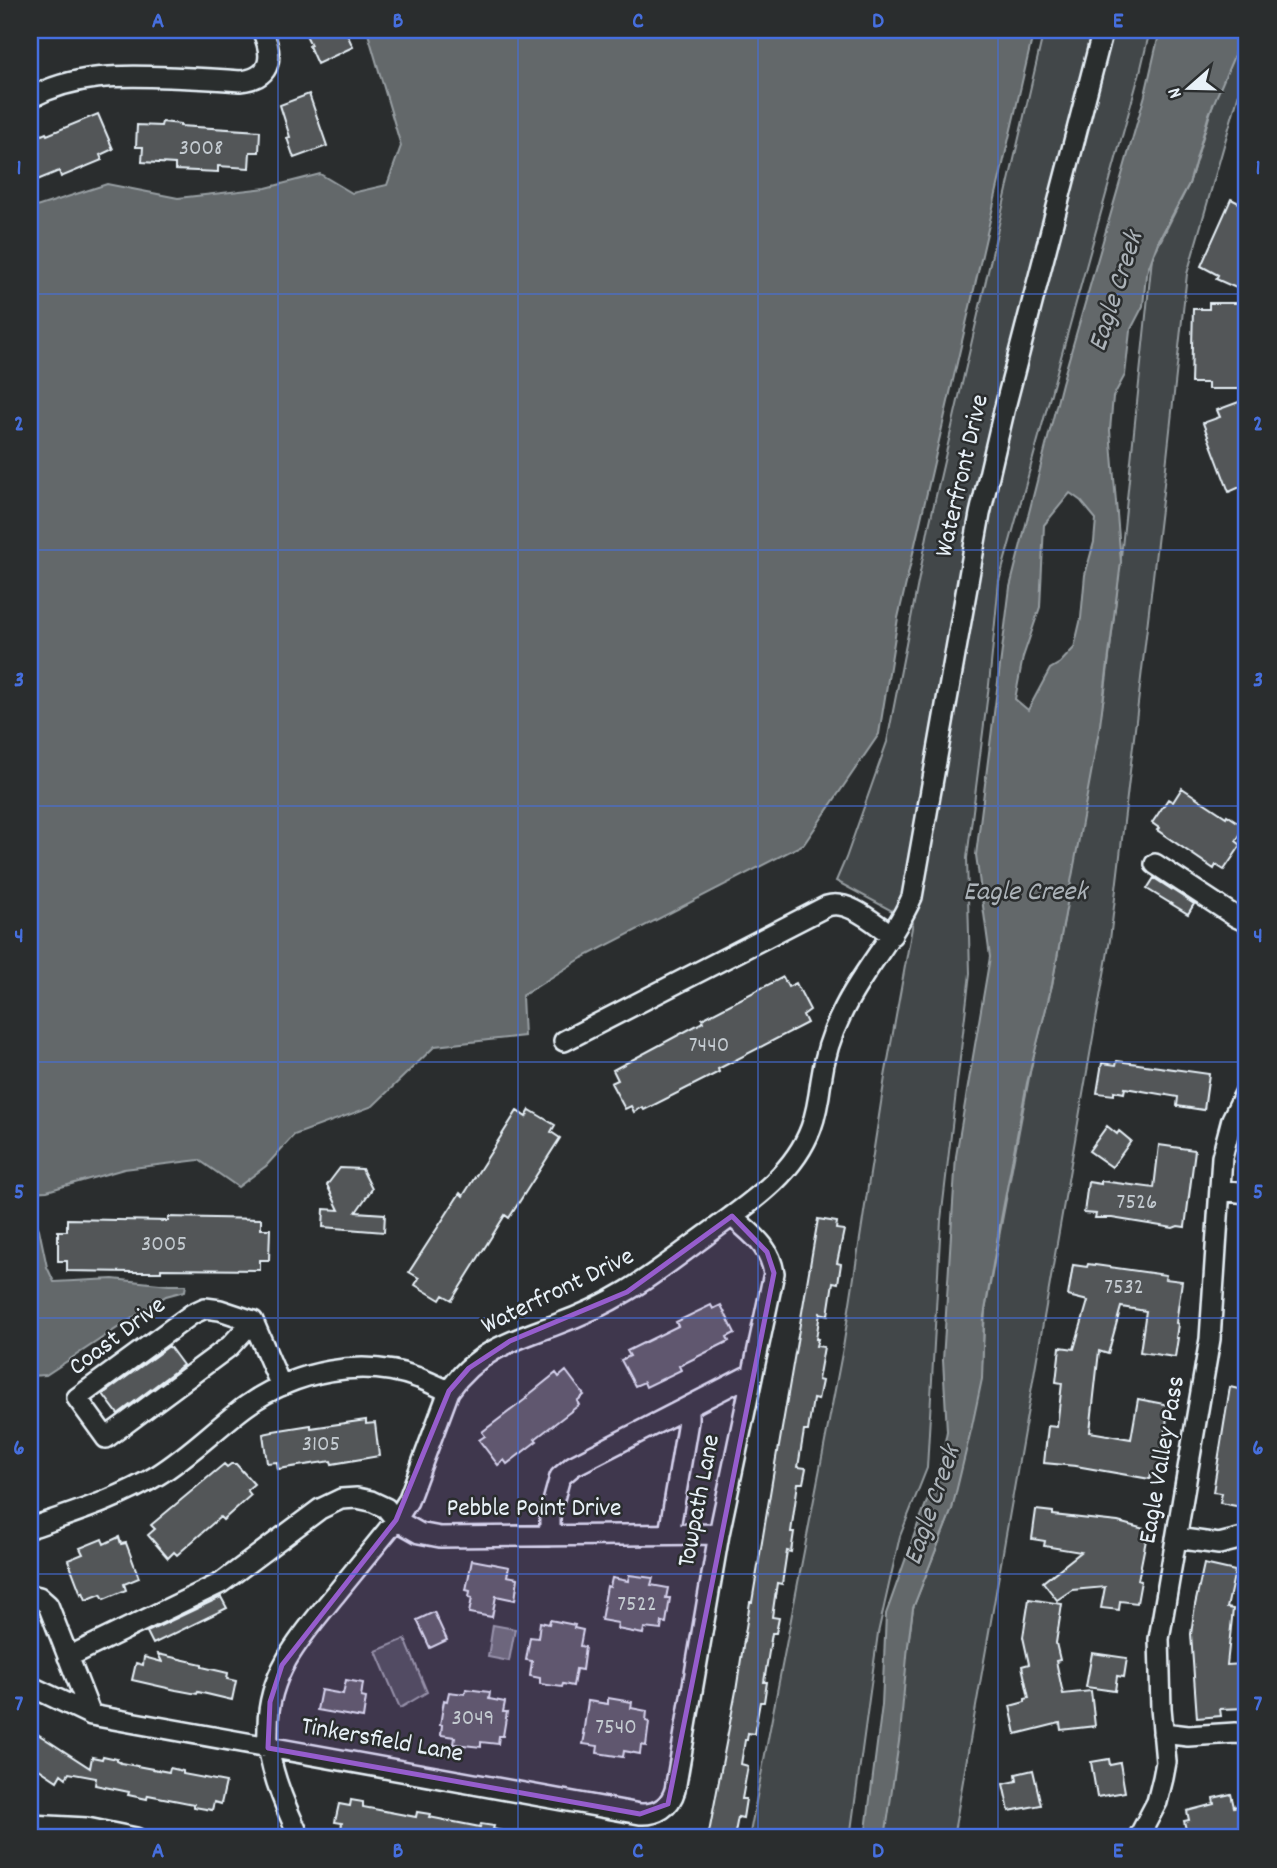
<svg xmlns="http://www.w3.org/2000/svg" width="1277" height="1868" font-family="Dekko,sans-serif">
  <style>
    .green { fill: #424648; stroke: #959ca0; stroke-width: 2 }
    .water { fill: #63686b; stroke: #989fa3; stroke-width: 2; fill-rule: evenodd }
    .building { fill: #535759; stroke: #e8f1f8; stroke-width: 2 }
    .lines { fill: none; stroke-linecap: round; stroke-linejoin: round }
    .minor-casing { stroke: #e8f1f8; stroke-width: 24 }
    .minor { stroke: #2a2d2e; stroke-width: 19 }
    .marked { fill: #965dcd; fill-opacity: 0.2; stroke: #965dcd; stroke-width: 5; stroke-linejoin: round }
    .grid { fill: none; stroke: #466fde; stroke-width: 2; stroke-opacity: 0.55 }
    .labels { text-anchor: middle; dominant-baseline: central; stroke-width: 5; stroke-linejoin: round; paint-order: stroke }
    .number-label { font-size: 23px; fill: #c3cad0 }
    .street-label { font-size: 26px; fill: #e8f1f8; stroke: #2a2d2e }
    .water-label { font-size: 28px; font-style: italic; fill: #acb3b9; stroke: #2a2d2e }
    .neatline { fill: none; stroke: #466fde; stroke-width: 2.5 }
    .grid-label { font-size: 23px; text-anchor: middle; font-weight: bold; fill: #466fde }
  </style>
  <rect width="100%" height="100%" fill="#2a2d2e"/>
  <filter id="ink" filterUnits="userSpaceOnUse"><feTurbulence type="fractalNoise" baseFrequency=".0143" numOctaves="2"/><feDisplacementMap in="SourceGraphic" scale="14" xChannelSelector="R" yChannelSelector="G"/><feConvolveMatrix kernelMatrix="1 2 1 2 8 2 1 2 1" color-interpolation-filters="sRGB"/></filter>
  <g filter="url(#ink)">
    <path class="green" d="M1044 30H1150L1141 68 999 581 989 685 967 858 970 973 941 1220 927 1468 900 1536 878 1633 850 1838H749L843 1348 885 1077 913 922 836 881 846 858 887 742 929 526Z
      M1235 30H1247V65L1187 274 1166 467 1110 940 953 1838H882L913 1608 952 1509 982 1366 985 1311 1032 1062 1052 985 1105 691 1121 557 1152 258 1189 184Z
      M405 1639 427 1692 400 1708 376 1651Z"/>
    <path class="water" d="M367 30H1034L898 618 879 734 804 844 582 958 522 996 524 1036 435 1046 373 1106 294 1135 266 1166 238 1187 199 1160 124 1169 47 1191 30 1192V209L107 184 178 198 266 188 320 174 352 193 387 185 401 146Z
      M1160 30H1239L1234 56 1209 114 1189 184 1158 242 1146 275 1143 306 1130 331 1125 375 1113 397 1110 430 1121 562 1100 725 1052 985 1027 1083 999 1230 984 1316 982 1379 972 1426 952 1509 913 1608 908 1645 900 1735 885 1838H865L882 1705 886 1614 918 1524 940 1468 947 1431 943 1360 956 1156 990 957 976 855 1010 587 1062 383 1145 95ZM1070 493 1081 501 1096 519 1094 542 1085 575 1081 618 1074 648 1060 663 1050 669 1028 710 1015 699 1023 657 1040 607 1044 525Z
      M30 1225H37L39 1229 47 1267 54 1282 113 1279 169 1285H186L185 1291 166 1296 46 1375 30 1376Z
      M493 1625 515 1629 509 1661 488 1657Z"/>
    <path class="building" d="M316 30H345L353 47 317 64 309 46 311 45 306 35Z
      M309 94 327 146 294 158 287 138 290 137 280 105Z
      M98 114 113 149 100 155 102 160 61 177 59 171 30 183V140L46 133 47 135Z
      M162 122 180 124V126L260 131 259 152H250L249 168 218 166V172L175 170V164L142 162 143 147H136L137 125 161 126Z
      M1231 199 1247 207V283L1243 281V291L1216 279 1218 275 1201 266Z
      M1209 303H1243L1242 389H1208V383H1191L1193 309H1209Z
      M1247 399V484L1229 492 1203 423 1220 417 1217 410Z
      M1182 788 1226 817 1227 815 1245 827 1236 841 1241 845 1224 870 1216 865 1214 869 1157 830 1159 828 1152 823 1168 799 1173 802Z
      M1154 878 1194 904 1188 914 1147 889Z
      M783 977 788 987 796 983 810 1010 803 1015 807 1023 718 1069 719 1072 644 1110 642 1107 634 1112 631 1106 625 1109 611 1083 618 1080 613 1070 703 1022 702 1019Z
      M1117 1061 1209 1074 1204 1110 1177 1106 1178 1097 1166 1095V1093L1165 1095 1125 1088 1124 1093 1114 1091V1095L1097 1093 1102 1063 1116 1065Z
      M530 1110 555 1125 551 1132 560 1138 509 1218 505 1215 452 1300 443 1295 440 1300 415 1285 419 1278 409 1272 460 1193 463 1196 517 1111 526 1117Z
      M1107 1126 1117 1134 1119 1131 1131 1141 1112 1167 1089 1151Z
      M1159 1145 1195 1150 1185 1227 1178 1226 1173 1228 1112 1218H1095L1096 1214 1084 1213 1088 1182 1101 1184V1181L1154 1188Z
      M340 1168 362 1169 372 1189 356 1212 385 1214 384 1232 323 1227 324 1209 339 1210 327 1185Z
      M168 1217 261 1219V1229H270L269 1260H260V1270L161 1269V1272H132L67 1271V1261H58V1231H67V1219L168 1221Z
      M818 1219 837 1222 836 1229 844 1230 837 1263 841 1264 838 1283 833 1282 828 1315 820 1313 816 1339H818L816 1346 824 1347 818 1380 822 1381 818 1400 813 1399 808 1431H804L798 1467 806 1468 803 1483H798L791 1532H794L791 1552 787 1551 782 1584 777 1583 772 1617 779 1618 776 1633H772L764 1682H767L764 1702H760L754 1734 748 1733 747 1740H745L741 1764 748 1766 742 1799H746L743 1818 738 1817 734 1838H708L736 1691 750 1602H752L777 1452H778Z
      M1088 1264 1166 1275 1165 1279 1182 1281 1176 1323 1178 1324 1176 1338H1178L1175 1357 1140 1352 1146 1311 1121 1307 1108 1354 1099 1351 1090 1432 1131 1439 1138 1399 1169 1405 1158 1476 1151 1474 1150 1479 1076 1466 1044 1463 1048 1426 1057 1427 1062 1383 1056 1382 1060 1347 1074 1349 1088 1301 1068 1296 1073 1265 1087 1267Z
      M711 1305 713 1309 721 1305 735 1333 727 1337 729 1341 679 1366 681 1370 646 1387 644 1382 635 1386 621 1360 630 1356 627 1351 678 1326 676 1322Z
      M169 1346 183 1365 118 1414 103 1394Z
      M566 1371 584 1395 577 1401 579 1405 535 1439 537 1441 507 1464 504 1460 498 1465 479 1440 485 1436 482 1432 527 1398 526 1397 556 1373 559 1377Z
      M1230 1387 1247 1391V1508L1220 1503 1222 1493 1213 1492Z
      M366 1420V1424L375 1423 379 1456 332 1464 331 1461 278 1469 277 1462 267 1463 263 1434 273 1432V1431L311 1425V1428Z
      M224 1464 227 1467 231 1464H236L254 1484 247 1490 251 1495 223 1520 220 1517 177 1555 174 1552 168 1558 148 1535 155 1529 151 1525Z
      M1036 1510 1053 1512V1515L1118 1522 1148 1530 1138 1580 1141 1581 1137 1603 1120 1601 1119 1610 1101 1608 1105 1587 1072 1590 1057 1600 1043 1582 1081 1552 1044 1546 1045 1541 1032 1539Z
      M119 1537 121 1544 126 1543 139 1578 124 1584 126 1590 104 1599 101 1594 86 1600 83 1592 81 1594 68 1560 83 1554 80 1548 102 1539 104 1544Z
      M472 1560 509 1567 507 1576 518 1578 515 1600 496 1596 492 1617 469 1613 472 1598 469 1597 470 1591 466 1590Z
      M1204 1564 1235 1571 1227 1608 1233 1609 1227 1665 1243 1664 1247 1708 1220 1709 1221 1716 1197 1718 1191 1634 1195 1605Z
      M629 1575 653 1578 651 1585 668 1588 666 1598H670L666 1623 662 1622 661 1630 644 1628 643 1634 617 1629 618 1623 601 1620 607 1586 610 1587 612 1578 628 1581Z
      M221 1597 227 1608 153 1644 147 1632Z
      M1029 1599 1062 1604 1056 1643 1060 1660 1056 1661 1063 1694 1091 1691 1095 1726 1061 1730 1060 1723 1016 1734 1010 1706 1025 1702V1699L1029 1698 1022 1666 1029 1664 1023 1637Z
      M434 1612 447 1640 430 1648 417 1620Z
      M550 1620 575 1625 574 1628 583 1630 580 1646 585 1647 582 1670 576 1669 573 1686 563 1684 562 1687 540 1684V1678L530 1676 532 1661 526 1660 530 1637 538 1638 540 1622 549 1624Z
      M1092 1653 1127 1658 1124 1677 1117 1676 1115 1691 1086 1687Z
      M158 1654 202 1664V1667L228 1673 227 1679 236 1681 232 1700 198 1692 197 1694 176 1690 132 1680 136 1663 143 1665 144 1657 162 1662Z
      M346 1680 363 1683 361 1697 366 1698 363 1718 317 1710 321 1690 343 1694Z
      M466 1689 490 1692 489 1699 505 1702 503 1712H507L503 1736H499L498 1744 481 1742V1747L454 1744 455 1737 441 1735 442 1725H440L444 1700 447 1701 449 1692 465 1694Z
      M608 1698 632 1702 631 1708 647 1711 646 1721 649 1722 646 1746 641 1745 640 1754 624 1751 623 1757 597 1753 598 1746 583 1744 585 1734H583L588 1701 608 1704Z
      M30 1729 90 1768 92 1757 102 1759 103 1756 117 1759V1761L121 1763 169 1772 170 1768 183 1771V1774L226 1782 221 1804 214 1802 212 1810 194 1807V1804L148 1795 147 1799 128 1795 129 1792 95 1785 96 1778 69 1773 66 1778 61 1774 57 1781 30 1763Z
      M1109 1759 1110 1765 1120 1763 1125 1792 1097 1797 1091 1762Z
      M1033 1770 1041 1805 1009 1811 1003 1784 1017 1781 1016 1774Z
      M1231 1794 1234 1807 1245 1804 1247 1812V1832L1236 1835 1235 1832 1209 1838H1188L1184 1821 1189 1820 1187 1811 1214 1804 1213 1798Z
      M351 1800 363 1802V1807L416 1817 417 1812 430 1814 429 1817 480 1827 481 1824 494 1826 493 1829 507 1832 506 1838H366L367 1835 341 1830 342 1823 335 1822 339 1804 350 1806Z"/>
    <g class="lines">
      <g class="minor-casing">
        <path id="minor" d="M30 98C74 74 120 75 169 77 193 78 217 79 240 81 274 78 273 54 262 30
          M1155 864 1236 917 1247 922
          M564 1041 827 906C849 899 875 924 892 935
          M1221 1190 1247 1193
          M205 1308 220 1310 253 1321 230 1346 106 1438 77 1398 192 1314Z
          M253 1321 281 1386
          M30 1528C73 1513 119 1499 158 1475 190 1455 216 1428 246 1406 295 1371 362 1357 419 1378 429 1382 439 1387 449 1391
          M669 1534 688 1421V1407
          M550 1536V1513L560 1477 573 1466 752 1374
          M1176 1538 1219 1544 1247 1537
          M30 1595 39 1597 48 1605 91 1715
          M68 1657 221 1583 320 1509 341 1499 357 1498 371 1501 386 1508 396 1520 419 1533 440 1537 719 1534
          M30 1686 91 1715 640 1814C657 1815 670 1807 675 1790L719 1534 774 1273C769 1244 752 1235 732 1216
          M1163 1733 1188 1736 1235 1733 1247 1734
          M30 1825 87 1828 136 1838
          M300 1838C287 1810 275 1783 269 1752 267 1744 268 1734 268 1726 268 1672 303 1634 335 1595 355 1570 376 1545 396 1520L408 1501 449 1391C475 1352 513 1340 555 1325 580 1316 604 1305 627 1291 654 1275 679 1255 705 1236 745 1206 793 1177 811 1128 817 1112 819 1097 821 1081 824 1059 831 1035 841 1015 860 973 893 940 912 897L980 514 1004 411 1103 30
          M1138 1838 1157 1802 1163 1778 1166 1762 1161 1708 1159 1639 1210 1339 1222 1157 1232 1119 1247 1089"/>
      </g>
      <use href="#minor" class="minor"/>
    </g>
  </g>
  <path class="marked" d="M732 1216 767 1252 774 1273 668 1804 640 1814 268 1748 270 1702 282 1665 396 1520 449 1391 469 1368 510 1341 627 1292Z"/>
  <path class="grid" d="M278 30V1838M518 30V1838M758 30V1838M998 30V1838M30 294H1247M30 550H1247M30 806H1247M30 1062H1247M30 1318H1247M30 1574H1247"/>
  <g class="labels">
    <g class="number-label">
      <text x="201" y="149">3008</text>
      <text x="709" y="1046">7440</text>
      <text x="1137" y="1203">7526</text>
      <text x="164" y="1245">3005</text>
      <text x="1124" y="1288">7532</text>
      <text x="321" y="1445">3105</text>
      <text x="637" y="1605">7522</text>
      <text x="473" y="1719">3049</text>
      <text x="616" y="1728">7540</text>
    </g>
    <g class="street-label">
      <text transform="translate(963 476) rotate(-77)">Waterfront Drive</text>
      <text transform="translate(558 1292) rotate(-26)">Waterfront Drive</text>
      <text transform="translate(118 1337) rotate(-37)">Coast Drive</text>
      <text transform="translate(1163 1460) rotate(-80)">Eagle Valley Pass</text>
      <text transform="translate(700 1501) rotate(-79)">Towpath Lane</text>
      <text x="534" y="1509">Pebble Point Drive</text>
      <text transform="translate(382 1741) rotate(10)">Tinkersfield Lane</text>
    </g>
    <g class="water-label">
      <text transform="translate(1118 292) rotate(-72)">Eagle Creek</text>
      <text x="1025" y="894">Eagle Creek</text>
      <text transform="translate(934 1506) rotate(-71)">Eagle Creek</text>
    </g>
  </g>
  <rect width="1277" height="1868" fill="none" stroke="#2a2d2e" stroke-width="77"/>
  <g transform="translate(1189 88) rotate(250)" stroke="#2a2d2e" stroke-width="5" paint-order="stroke">
  <path d="M0-5L12 26L0 18L-12 26Z" fill="#e8f1f8"/>
  <text y="-10" font-size="19" font-weight="bold" text-anchor="middle" fill="#e8f1f8">N</text>
  </g>
  <rect x="38" y="38" width="1200" height="1791" class="neatline"/>
  <g class="grid-label">
    <text x="158" y="27">A</text>
    <text x="398" y="27">B</text>
    <text x="638" y="27">C</text>
    <text x="878" y="27">D</text>
    <text x="1118" y="27">E</text>
    <text x="19" y="174">1</text>
    <text x="1258" y="174">1</text>
    <text x="19" y="430">2</text>
    <text x="1258" y="430">2</text>
    <text x="19" y="686">3</text>
    <text x="1258" y="686">3</text>
    <text x="19" y="942">4</text>
    <text x="1258" y="942">4</text>
    <text x="19" y="1198">5</text>
    <text x="1258" y="1198">5</text>
    <text x="19" y="1454">6</text>
    <text x="1258" y="1454">6</text>
    <text x="19" y="1710">7</text>
    <text x="1258" y="1710">7</text>
    <text x="158" y="1857">A</text>
    <text x="398" y="1857">B</text>
    <text x="638" y="1857">C</text>
    <text x="878" y="1857">D</text>
    <text x="1118" y="1857">E</text>
  </g>
</svg>
